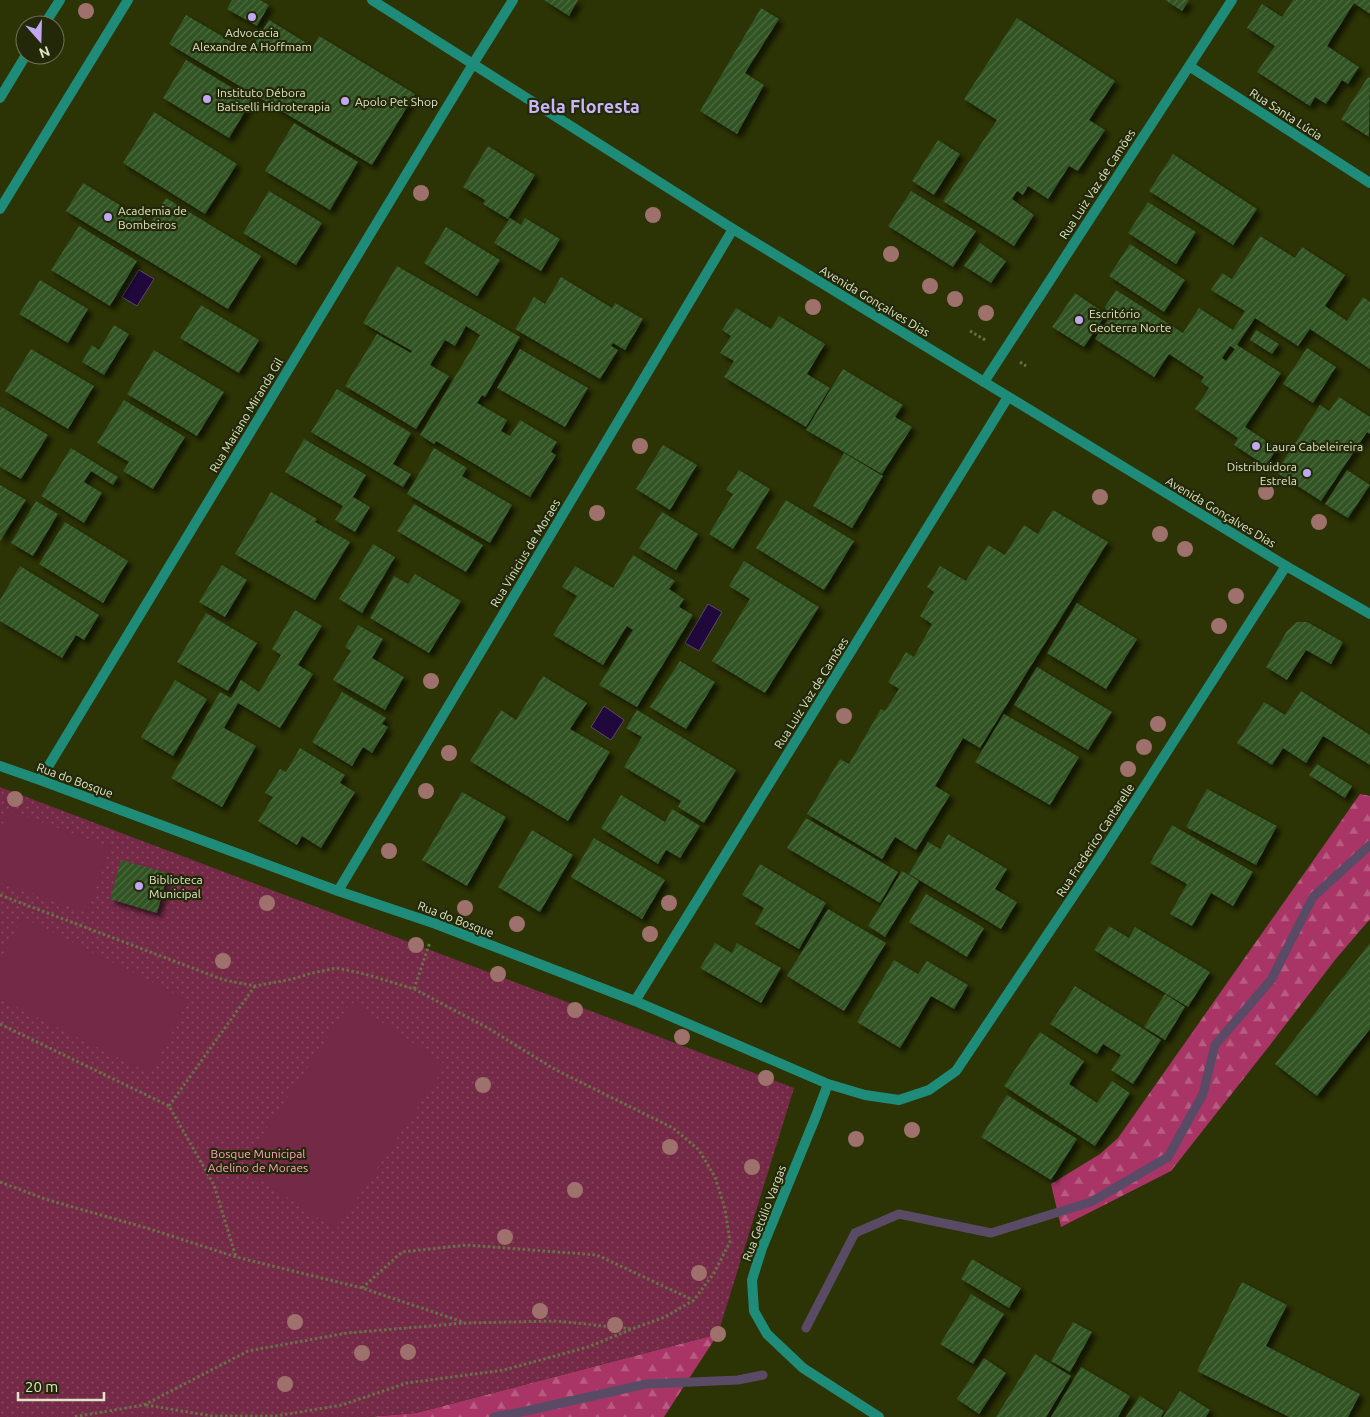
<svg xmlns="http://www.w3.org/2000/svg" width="1370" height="1417" font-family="Ubuntu,sans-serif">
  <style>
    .forest { fill: url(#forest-firs) }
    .park { fill: url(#park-dots) }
    .pitch { fill: #742947 }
    .water { fill: #20083d; stroke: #594b66 }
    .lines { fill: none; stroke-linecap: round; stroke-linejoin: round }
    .stream { stroke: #594b66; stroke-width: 9 }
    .building { fill: url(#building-hatch); fill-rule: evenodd; filter: url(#shadow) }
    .path { stroke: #687046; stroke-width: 3; stroke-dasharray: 2.5 2.5; stroke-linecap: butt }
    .service { stroke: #1f8b79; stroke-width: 10 }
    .minor { stroke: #1f8b79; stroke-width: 10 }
    .tertiary { stroke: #1f8b79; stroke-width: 10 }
    .tree { fill: #9f716c }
    .poi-dot { fill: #c0a8f3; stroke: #232809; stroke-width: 2 }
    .labels { text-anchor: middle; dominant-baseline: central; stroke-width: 4.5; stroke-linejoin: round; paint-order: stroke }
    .poi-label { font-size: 12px; fill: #dee6c7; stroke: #232809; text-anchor: start }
    .street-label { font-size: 12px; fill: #dee6c7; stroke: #232809 }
    .park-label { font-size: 12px; fill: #fda3c1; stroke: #232809 }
    .district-label { font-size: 18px; font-weight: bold; fill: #cab4fa; stroke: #232809 }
  </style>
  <defs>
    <pattern id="forest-firs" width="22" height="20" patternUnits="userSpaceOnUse" patternTransform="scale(1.25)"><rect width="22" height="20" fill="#a83565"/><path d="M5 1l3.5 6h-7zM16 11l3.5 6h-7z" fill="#b75c80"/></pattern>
    <pattern id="park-dots" width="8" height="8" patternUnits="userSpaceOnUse" patternTransform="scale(1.25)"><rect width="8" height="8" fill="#742947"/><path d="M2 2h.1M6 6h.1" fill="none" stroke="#874860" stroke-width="1.8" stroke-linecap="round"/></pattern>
    <pattern id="building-hatch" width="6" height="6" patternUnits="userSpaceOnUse" patternTransform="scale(1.25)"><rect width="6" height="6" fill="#305324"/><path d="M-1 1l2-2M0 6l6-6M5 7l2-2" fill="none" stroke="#4e6c42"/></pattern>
    <filter id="shadow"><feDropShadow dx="4.5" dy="4.5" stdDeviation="2.5" flood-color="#0009"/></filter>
  </defs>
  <rect width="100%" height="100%" fill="#2c3304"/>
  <path class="forest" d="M1360 794 1370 796V919L1335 960 1270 1045 1171 1171 1061 1227 1051 1184 1100 1154 1118 1138Z
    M718 1334 664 1417H368L416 1413Z"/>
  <path class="park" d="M0 787 794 1088 718 1334 416 1413 368 1417H0Z"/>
  <path class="pitch" d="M8 810 111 847 87 912 0 882V832Z
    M22 917 188 1000 151 1074 0 999V961Z
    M351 1002 446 1065 336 1230 241 1167Z"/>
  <path class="water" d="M139 270 154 279 137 306 122 297Z
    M708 604 722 612 699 651 685 643Z
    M604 706 624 720 611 740 591 727Z"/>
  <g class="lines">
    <path class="stream" d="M806 1328 855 1233 899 1214 991 1233 1091 1202 1168 1157 1203 1094 1215 1045 1271 980 1313 897 1370 845
      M494 1417 526 1411 646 1384 738 1380 763 1375"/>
  </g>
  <path class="building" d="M232 0H260L269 5 257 26 227 9Z
    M544 0H578L569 16Z
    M1165 0H1189L1182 11Z
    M1293 0H1370V14L1354 3 1327 46 1359 67 1348 84 1342 80 1326 104 1315 97 1310 106 1257 72 1275 46 1247 28 1262 4 1282 17Z
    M761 8 779 19 745 73 764 85 737 134 700 111Z
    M186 15 249 52 269 20 313 47 319 36 415 94 372 165 169 44Z
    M1017 18 1115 81 1089 120 1105 130 1078 171 1069 166 1048 199 1028 186 1023 195 1017 191 1012 199 1034 215 1014 246 943 201 997 120 964 99Z
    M186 60 252 100 229 138 163 98Z
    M1368 77 1370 78 1369 137 1341 119Z
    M154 112 237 164 205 214 123 163Z
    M294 123 358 162 330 210 265 171Z
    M938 140 960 154 934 195 912 181Z
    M488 146 535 175 508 219 483 204 485 200 463 187Z
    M1173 154 1257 209 1233 245 1149 191Z
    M83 183 150 223 166 198 261 256 228 309 66 211Z
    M269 191 322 223 296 265 243 233Z
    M911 191 976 231 953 267 888 226Z
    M1148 202 1196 232 1176 264 1128 233Z
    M510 218 521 225 525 218 560 239 541 271 494 243Z
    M79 226 137 261 110 306 51 270Z
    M446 227 500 260 477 296 424 263Z
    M1260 236 1295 258 1302 247 1345 275 1325 306 1347 321 1363 297 1370 302V369L1310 329 1298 346 1255 318 1237 345 1281 373 1245 427 1277 448 1266 466 1234 445 1238 438 1195 409 1209 388 1201 382 1204 377 1169 354 1154 377 1095 339 1109 318 1105 307 1116 290 1183 333 1199 308 1233 330 1245 311 1211 290 1222 273 1232 279ZM1230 346 1235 349 1226 361 1222 358Z
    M980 243 1006 261 991 283 964 266Z
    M1130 244 1185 280 1164 312 1109 276Z
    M397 266 520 337 485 397 482 395 477 403 507 420 501 431 510 436 520 420 557 442 551 452 556 455 530 497 436 441 434 444 420 435 480 335 466 326 455 346 445 340 430 365 449 376 416 429 345 386 377 334 411 353 412 351 363 323Z
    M561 277 612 308 615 303 643 319 625 350 613 343 611 346 618 350 600 379 515 329 534 297 545 304Z
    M40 280 88 309 68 343 19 314Z
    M1075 293 1106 314 1084 347 1052 327Z
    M201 305 259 340 239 373 180 338Z
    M736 308 771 329 779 316 825 344 807 374 830 388 806 427 724 377 734 361 720 353 731 336 722 330Z
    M114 325 129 334 104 375 82 362 92 345 99 350Z
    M1256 330 1279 344 1272 354 1250 340Z
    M1307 348 1336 367 1313 403 1283 384Z
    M31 349 94 386 68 429 5 391Z
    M520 349 588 388 565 427 497 388Z
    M154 350 224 392 197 436 127 394Z
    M843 369 903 405 895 417 912 427 882 474 806 430Z
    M337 389 411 433 393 464 411 474 403 487 311 432Z
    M1339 397 1370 417V434L1367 432 1321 501 1276 472 1320 405 1329 411Z
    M124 400 185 437 153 489 123 471 129 462 97 443Z
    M0 406 48 435 21 479 0 467Z
    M304 439 366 475 353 497 370 507 355 532 335 520 343 506 285 472Z
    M663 445 697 465 670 510 636 489Z
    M71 448 118 477 113 485 91 471 84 482 102 493 84 523 41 496Z
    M434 448 467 468 462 476 512 505 490 543 407 494Z
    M844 453 883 476 852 528 813 506Z
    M739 470 770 489 733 549 709 534 733 494 726 490Z
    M1347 470 1370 485 1348 518 1325 504Z
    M0 485 26 500 0 541Z
    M271 492 317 519 315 522 350 542 315 600 235 554Z
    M786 500 854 541 824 590 756 548Z
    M36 501 58 514 33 556 11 543Z
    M414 504 483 545 466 572 397 531Z
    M1053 510 1108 542 980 748 963 738 935 786 950 795 916 850 895 837 882 859 807 814 840 759 849 764 881 709 885 711 899 689 888 682 906 652 914 657 932 624 920 616 934 592 927 587 940 566 966 581 988 545 1005 555 1024 525 1038 534Z
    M662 512 698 534 676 570 639 548Z
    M65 522 128 561 103 603 39 564Z
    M373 544 395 557 362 613 339 599Z
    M633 555 675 581 669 589 684 599 679 607 693 615 637 707 599 685 633 630 627 626 603 665 553 635 577 596 562 587 575 566 613 588Z
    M744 561 819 607 765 693 712 661 750 599 729 586Z
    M222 565 247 580 225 617 199 602Z
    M20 566 99 615 84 640 76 635 62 658 0 621V600Z
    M415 574 461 601 429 653 370 618 394 576 408 584Z
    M1077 603 1137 639 1106 689 1047 653Z
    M295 610 322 626 298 665 313 674 280 728 238 703 224 728 256 746 222 807 171 778 220 692 231 698 241 680 259 692 281 655 272 649Z
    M206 613 257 643 228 691 177 662Z
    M1297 622H1307L1343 642 1331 664 1306 650 1287 680 1266 667 1287 631Z
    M358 625 383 639 372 658 404 677 385 710 333 680 351 651 345 647Z
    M680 661 715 682 686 729 650 707Z
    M1037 667 1112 712 1088 750 1014 705Z
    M543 676 587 703 570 729 610 752 568 821 470 761 501 710 516 720Z
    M175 680 207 699 173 756 141 737Z
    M1301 691 1370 735V765L1323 736 1306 763 1283 748 1272 765 1237 743 1264 702 1285 715Z
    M342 692 386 718 382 724 388 727 372 753 363 747 352 766 312 742Z
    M637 710 736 770 704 823 678 807 681 801 624 767 642 737 626 728Z
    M1004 714 1079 757 1050 805 975 762Z
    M300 748 345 775 340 783 355 792 321 848 302 836 297 845 258 821 273 797 265 793 280 769 286 772Z
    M1317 764 1352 786 1345 798 1309 775Z
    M1207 789 1277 826 1256 865 1186 827Z
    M462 792 506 817 467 886 422 860Z
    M621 795 665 822 672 809 700 826 680 858 666 850 658 864 601 828Z
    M806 818 898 872 880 903 787 848Z
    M1172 825 1253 872 1233 906 1211 893 1192 926 1170 914 1187 884 1150 863Z
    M532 830 573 855 540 912 498 887Z
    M948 834 1007 869 995 889 1017 902 1001 929 909 874 928 842 940 849Z
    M594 838 665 880 642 919 571 877Z
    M121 860 168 873 157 913 110 899Z
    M760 864 826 903 799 949 755 924 764 908 742 895Z
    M902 871 919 881 885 937 868 926Z
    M926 894 984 928 967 957 909 922Z
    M828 909 886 943 844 1011 787 976Z
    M1109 926 1129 938 1135 927 1210 972 1188 1007 1094 950Z
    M715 943 732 953 737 943 781 968 761 1003 700 968Z
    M1370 943V1029L1317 1096 1275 1064Z
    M894 960 918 974 927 961 968 985 954 1009 931 996 900 1048 857 1022Z
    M1075 986 1161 1040 1133 1084 1111 1070 1121 1055 1103 1044 1097 1054 1050 1024Z
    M1165 994 1185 1007 1165 1040 1144 1027Z
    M1040 1032 1084 1061 1069 1084 1097 1103 1112 1081 1130 1093 1095 1146 1004 1086Z
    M1007 1095 1077 1139 1051 1180 981 1137Z
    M972 1259 1021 1288 1009 1308 961 1279Z
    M1242 1282 1287 1305 1266 1346 1360 1394 1348 1417H1289L1197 1371Z
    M971 1294 1004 1314 973 1364 940 1344Z
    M1073 1322 1092 1332 1070 1372 1051 1361Z
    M1035 1354 1071 1376 1046 1417H996Z
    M984 1358 1006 1373 979 1414 957 1399Z
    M1081 1367 1130 1396 1118 1417H1051Z
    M1180 1391 1210 1410 1206 1417H1163Z
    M1140 1396 1164 1411 1161 1417H1126Z"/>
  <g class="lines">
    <path class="path" d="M970 331 987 341
      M1020 362 1026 366
      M0 895 224 980 255 986 293 979 312 973 337 968 365 974 414 989 488 1028 556 1070 673 1128 699 1150 715 1177 725 1209 730 1242 714 1273 694 1300 665 1317 632 1329 557 1321 466 1323 347 1333 248 1351 144 1405 73 1417
      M414 989 430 942
      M0 1024 169 1106 214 1185 236 1257
      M169 1106 255 986
      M0 1182 45 1199 150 1229 236 1257 362 1288 463 1322
      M362 1288 402 1252 467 1245 597 1255 693 1300
      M146 1405 212 1416H276L342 1405 407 1383 504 1370 588 1347 632 1329"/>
    <path class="service" d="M473 64 513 0"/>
    <path class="minor" d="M1189 66 1370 183
      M984 382 1232 0
      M0 766 40 780 338 891 436 924 635 1001 828 1084 865 1095 899 1100 929 1090 956 1071 1100 856 1286 566
      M40 780 473 64
      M338 891 733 229
      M635 1001 1008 397
      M828 1084 816 1116 762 1248 752 1280 754 1311 767 1334 803 1368 879 1417"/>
    <path class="tertiary" d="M372 0 733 229 1286 566 1370 614
      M44 25 60 0
      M0 98 26 55
      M0 209 128 0"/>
  </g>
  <g class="tree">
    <circle cx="86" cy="11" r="8"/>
    <circle cx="421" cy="193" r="8"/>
    <circle cx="653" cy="215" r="8"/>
    <circle cx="891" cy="254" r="8"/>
    <circle cx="930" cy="286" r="8"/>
    <circle cx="955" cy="299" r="8"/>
    <circle cx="813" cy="307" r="8"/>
    <circle cx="986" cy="313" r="8"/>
    <circle cx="640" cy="446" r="8"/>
    <circle cx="1266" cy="492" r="8"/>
    <circle cx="1100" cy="497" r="8"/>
    <circle cx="597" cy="513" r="8"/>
    <circle cx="1319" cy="522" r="8"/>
    <circle cx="1160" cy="534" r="8"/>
    <circle cx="1185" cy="549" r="8"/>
    <circle cx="1236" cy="596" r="8"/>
    <circle cx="1219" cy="626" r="8"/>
    <circle cx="431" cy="681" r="8"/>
    <circle cx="844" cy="716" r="8"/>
    <circle cx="1158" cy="724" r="8"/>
    <circle cx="1144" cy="747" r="8"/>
    <circle cx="449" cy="753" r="8"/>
    <circle cx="1128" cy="769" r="8"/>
    <circle cx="426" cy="791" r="8"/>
    <circle cx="15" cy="799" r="8"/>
    <circle cx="389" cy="851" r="8"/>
    <circle cx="267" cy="903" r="8"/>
    <circle cx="669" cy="903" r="8"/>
    <circle cx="465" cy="908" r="8"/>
    <circle cx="517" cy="924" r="8"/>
    <circle cx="650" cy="934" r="8"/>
    <circle cx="416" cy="945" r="8"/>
    <circle cx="223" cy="961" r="8"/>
    <circle cx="498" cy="974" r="8"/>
    <circle cx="575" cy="1010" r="8"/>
    <circle cx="682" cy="1037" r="8"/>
    <circle cx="766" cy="1078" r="8"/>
    <circle cx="483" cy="1085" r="8"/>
    <circle cx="912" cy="1130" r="8"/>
    <circle cx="856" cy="1139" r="8"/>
    <circle cx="670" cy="1147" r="8"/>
    <circle cx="752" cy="1167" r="8"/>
    <circle cx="575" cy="1190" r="8"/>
    <circle cx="505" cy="1237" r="8"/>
    <circle cx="699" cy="1273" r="8"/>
    <circle cx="540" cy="1311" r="8"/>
    <circle cx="295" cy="1322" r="8"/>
    <circle cx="615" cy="1325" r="8"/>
    <circle cx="718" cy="1334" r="8"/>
    <circle cx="408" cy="1352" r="8"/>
    <circle cx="362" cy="1353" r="8"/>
    <circle cx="285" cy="1384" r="8"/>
  </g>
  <g class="poi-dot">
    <circle cx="252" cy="17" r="5"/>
    <circle cx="207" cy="99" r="5"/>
    <circle cx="345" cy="101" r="5"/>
    <circle cx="108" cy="217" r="5"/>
    <circle cx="1079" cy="320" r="5"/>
    <circle cx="1256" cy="446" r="5"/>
    <circle cx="1307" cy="473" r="5"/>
    <circle cx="139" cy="886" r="5"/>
  </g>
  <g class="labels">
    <g class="poi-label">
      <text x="252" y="32" text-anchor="middle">Advocacia<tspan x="252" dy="14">Alexandre A Hoffmam</tspan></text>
      <text x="217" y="92">Instituto Débora<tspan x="217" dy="14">Batiselli Hidroterapia</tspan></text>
      <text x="355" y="101">Apolo Pet Shop</text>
      <text x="118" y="210">Academia de<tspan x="118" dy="14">Bombeiros</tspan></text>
      <text x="1089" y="313">Escritório<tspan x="1089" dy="14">Geoterra Norte</tspan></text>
      <text x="1266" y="446">Laura Cabeleireira</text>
      <text x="1297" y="466" text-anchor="end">Distribuidora<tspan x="1297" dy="14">Estrela</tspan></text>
      <text x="149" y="879">Biblioteca<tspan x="149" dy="14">Municipal</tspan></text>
    </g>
    <g class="street-label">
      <text transform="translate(1286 114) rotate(33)">Rua Santa Lúcia</text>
      <text transform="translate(1097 184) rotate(-57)">Rua Luiz Vaz de Camões</text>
      <text transform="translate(875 301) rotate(31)">Avenida Gonçalves Dias</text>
      <text transform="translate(246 415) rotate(-59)">Rua Mariano Miranda Gil</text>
      <text transform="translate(1221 512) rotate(31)">Avenida Gonçalves Dias</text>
      <text transform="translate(525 553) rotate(-59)">Rua Vinicius de Moraes</text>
      <text transform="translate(811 693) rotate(-58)">Rua Luiz Vaz de Camões</text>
      <text transform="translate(75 780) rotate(20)">Rua do Bosque</text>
      <text transform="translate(1095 840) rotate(-57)">Rua Frederico Cantarelle</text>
      <text transform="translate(456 919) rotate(21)">Rua do Bosque</text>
      <text transform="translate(764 1213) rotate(-69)">Rua Getúlio Vargas</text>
    </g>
    <g class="park-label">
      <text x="258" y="1153">Bosque Municipal<tspan x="258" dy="14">Adelino de Moraes</tspan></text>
    </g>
    <g class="district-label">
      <text x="584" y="106">Bela Floresta</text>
    </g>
  </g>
  <g transform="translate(40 40) rotate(160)"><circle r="24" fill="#232809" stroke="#6e7455"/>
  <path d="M0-4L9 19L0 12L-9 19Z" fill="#c0a8f3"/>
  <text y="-8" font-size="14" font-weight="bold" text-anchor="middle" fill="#dee6c7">N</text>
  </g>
  <path d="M18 1392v8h86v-8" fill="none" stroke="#dee6c7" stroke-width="2.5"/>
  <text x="25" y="1392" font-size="15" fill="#dee6c7" stroke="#232809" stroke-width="4" paint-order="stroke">20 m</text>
</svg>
